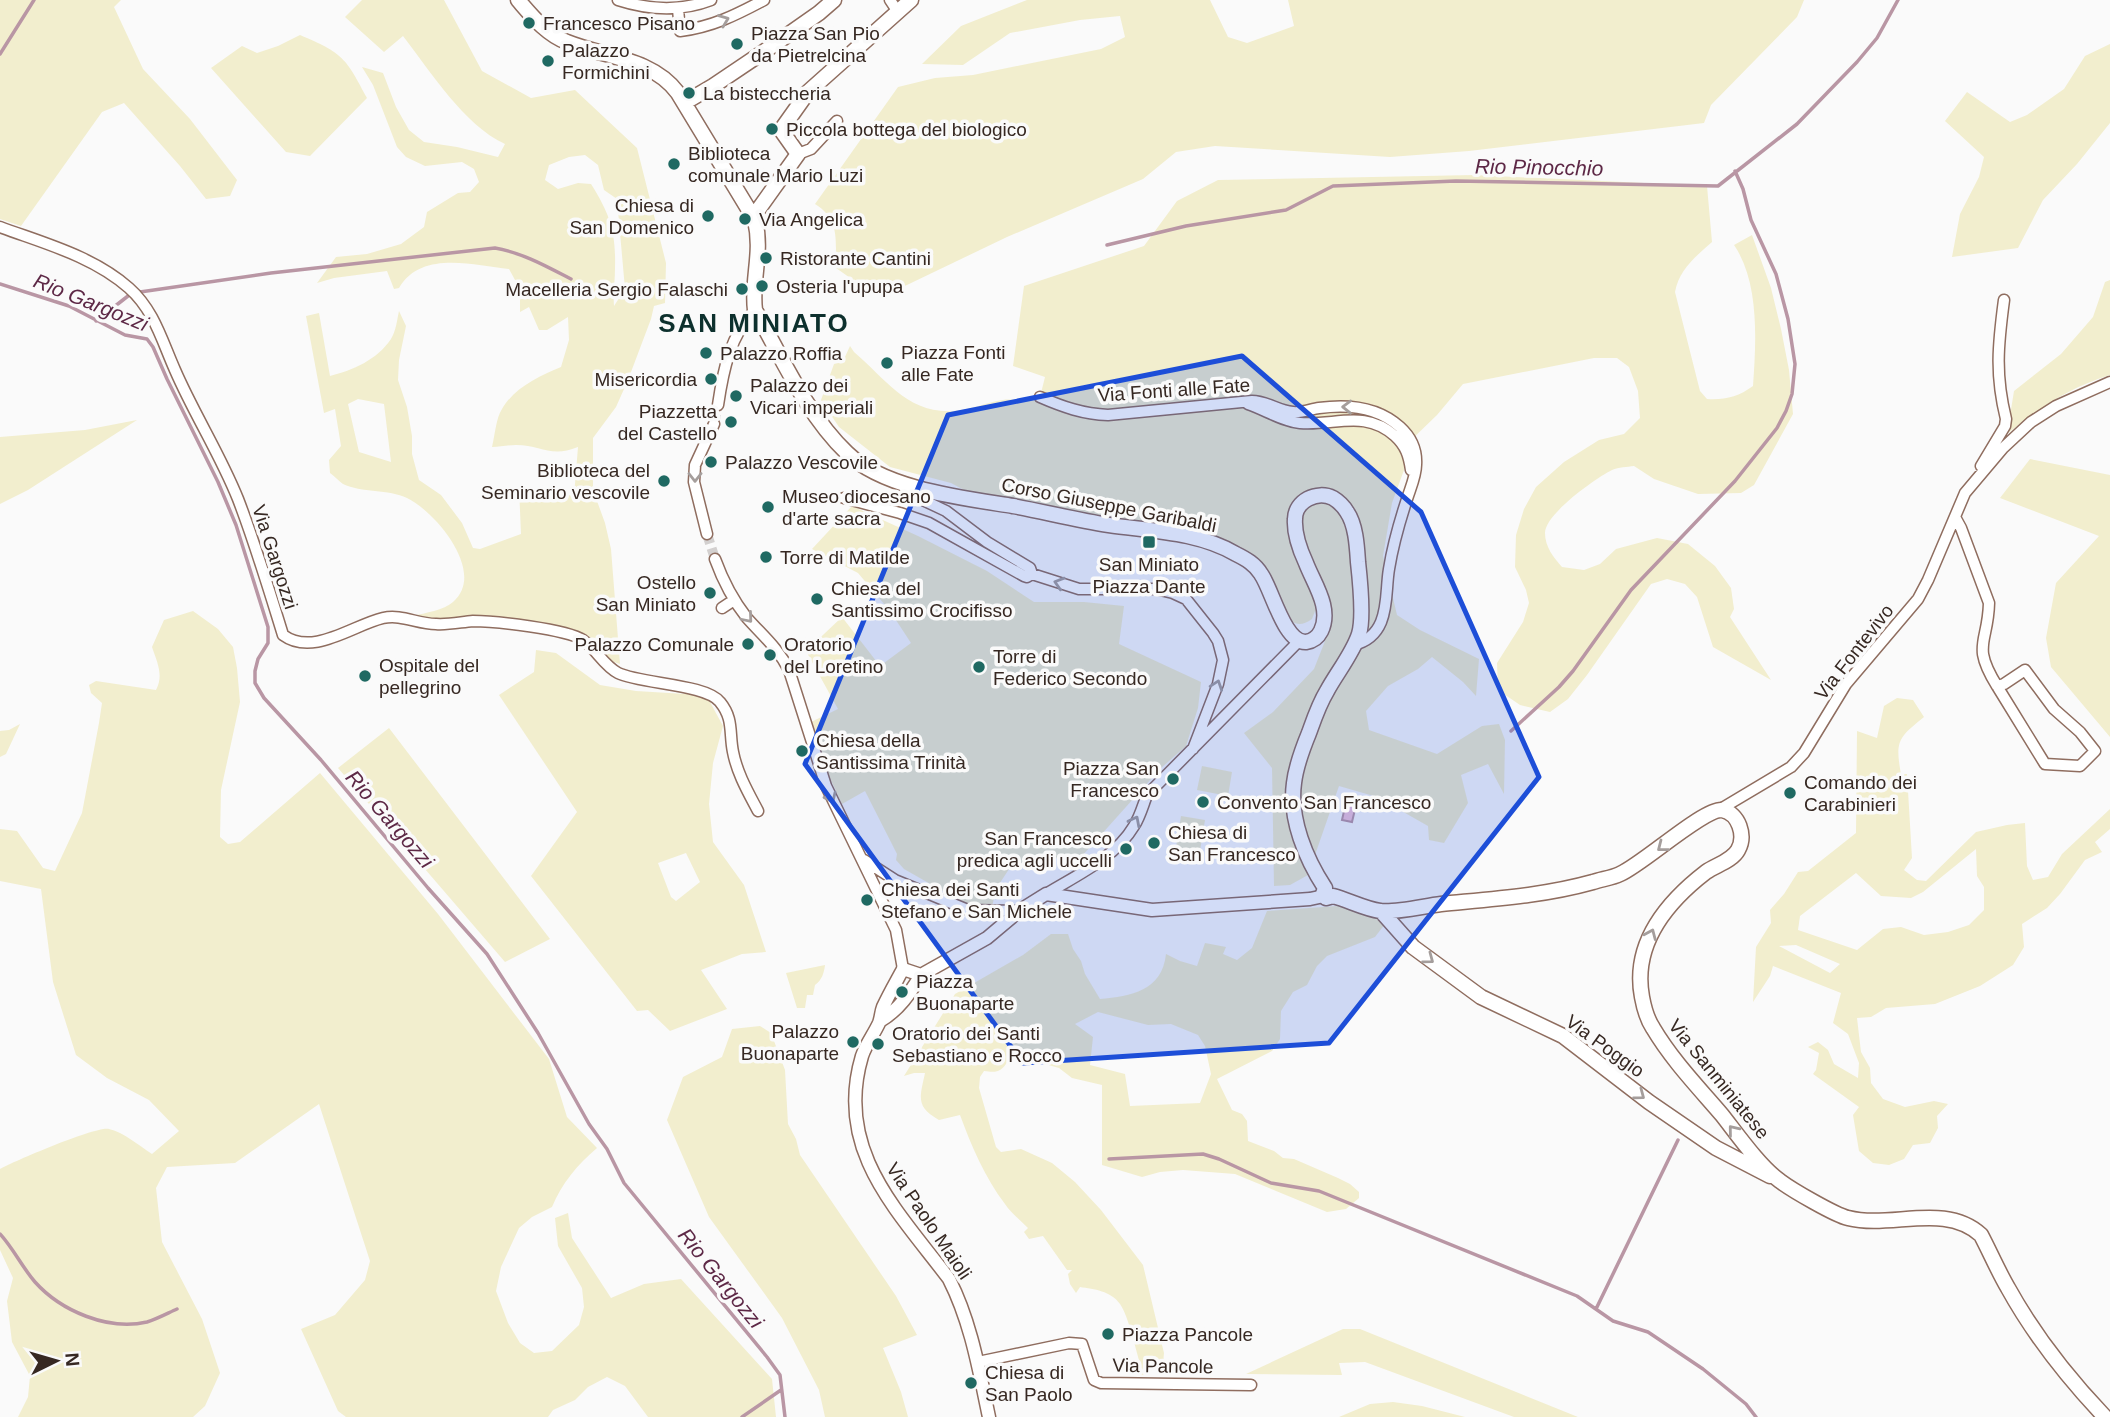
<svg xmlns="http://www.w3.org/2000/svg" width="2110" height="1417" font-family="Helvetica,sans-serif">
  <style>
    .green { fill: #f2eece; fill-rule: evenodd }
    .water { fill: #f1c5db; stroke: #b996a4; stroke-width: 2 }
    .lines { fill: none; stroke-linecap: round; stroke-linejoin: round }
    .stream { stroke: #b996a4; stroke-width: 3.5 }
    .minor-tunnel { stroke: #d3d0cf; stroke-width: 10; stroke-dasharray: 10 5; stroke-linecap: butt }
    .minor-casing { stroke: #8f6d5f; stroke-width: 13 }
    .tertiary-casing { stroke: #8f6d5f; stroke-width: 15 }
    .secondary-casing { stroke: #8f6d5f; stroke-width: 17 }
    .minor { stroke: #fff; stroke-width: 10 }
    .tertiary { stroke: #fff; stroke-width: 12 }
    .secondary { stroke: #fff; stroke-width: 14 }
    .oneway { stroke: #a59e9c }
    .marked { fill: #1d4ed8; fill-opacity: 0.2; stroke: #1d4ed8; stroke-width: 5; stroke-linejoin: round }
    .poi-dot { fill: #1f6962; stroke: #fafafa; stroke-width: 2.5 }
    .labels { text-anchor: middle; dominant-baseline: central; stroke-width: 7; stroke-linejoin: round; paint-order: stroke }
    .poi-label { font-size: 19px; fill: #362822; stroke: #fafafa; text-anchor: start }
    .street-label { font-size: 19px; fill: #362822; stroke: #fafafa }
    .water-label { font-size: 21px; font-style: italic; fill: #5d2846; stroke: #fafafa }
    .district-label { font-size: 26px; font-weight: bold; letter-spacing: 2px; fill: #0d302d; stroke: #fafafa }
  </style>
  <rect width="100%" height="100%" fill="#fafafa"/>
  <path class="green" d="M0 0H121L114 7 143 69 190 119 237 180 230 196 206 199 180 166 124 103 102 112 21 226 0 219Z
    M362 0H444L482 71 531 98 575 90 637 148 666 263 665 303 654 306 651 319 628 380 616 407 593 438V490L605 523 611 549 620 664 611 661 592 641 582 634 556 626 486 618 437 622 413 616C425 613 444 610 453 602 487 573 436 512 407 498 389 489 361 493 343 484 339 481 334 476 330 473L329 460 341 446 335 409 324 413 306 316 319 313 330 376C353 370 377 360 391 339 396 331 397 320 399 311L406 326 399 360 398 380 407 407 412 436V454L419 480 441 495 462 523 473 548 480 549 521 534 519 487 574 496 578 447C551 458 541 445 516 445 508 445 500 447 492 447 495 435 496 418 502 409 514 388 539 376 561 367L569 340 568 317 547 330H539L529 307 520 312V289L509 269C473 265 421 250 399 288L394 289 387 271 334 278 317 283 336 257 367 254 401 244 424 227 427 212 458 193 470 192 479 182 474 169 462 162 425 166 406 157 397 147 373 85 362 67 383 73 396 107 409 130 424 142 457 147 498 157 505 144C464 125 431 72 403 36L384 52 345 17ZM585 155 598 165 604 190 617 199 625 289 614 306C613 294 615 281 615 268 616 232 610 214 591 184L578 183 558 189 545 180 549 165 569 157ZM358 399 384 404 391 462 359 452 348 404Z
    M1027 0H1210L1228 37 1247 43 1294 26 1288 0H1804L1797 17 1711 105 1704 123 1469 151 1390 157 1215 146 1176 152 1143 179 1007 237 884 296 863 287 836 268C835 241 841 220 815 204L898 87 935 78 973 75 1101 49 1125 37 1120 16 1080 20 1010 33 963 65 922 64 961 26Z
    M300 35C343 53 346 58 367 98L310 156 286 152 211 68 242 46 257 53 278 46Z
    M2110 44V123L2077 164 2043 200 2018 248 1952 257 1960 214 1979 177 1984 157 1945 121 1967 92 2010 122 2027 115 2064 89 2085 56Z
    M1475 175 1707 186 1712 242C1695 257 1679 270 1675 292L1700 391 1707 399C1725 400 1738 397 1753 386 1756 343 1760 283 1734 245L1752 235 1771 288 1781 329 1789 370 1793 414 1754 485 1741 493 1698 494 1654 479 1634 466C1627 467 1619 467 1612 470 1596 478 1545 514 1545 533 1545 547 1554 558 1562 567L1584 570 1600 564 1616 549 1657 538 1688 544 1715 566 1731 588 1734 609 1730 617 1771 680 1713 647 1697 597 1685 584 1667 579 1651 584 1587 675 1568 699 1550 712 1520 705 1498 690 1497 663 1523 622 1529 603 1526 590 1515 567 1516 535 1524 509 1536 487 1564 462 1599 440 1624 434 1640 418 1638 391 1629 367 1617 358H1594L1463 384 1437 415 1405 446 1404 470 1392 503 1383 556 1397 615 1420 630 1479 659 1476 696 1463 682 1432 657 1418 669 1388 686 1366 711 1369 730 1437 754 1482 726 1499 724 1505 740 1504 794 1488 764 1461 775 1468 803 1444 843 1429 840 1428 826 1377 797 1339 786 1308 875 1290 885 1274 886 1272 768 1244 733 1273 712 1314 669 1325 641 1315 611 1312 619C1303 625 1298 626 1289 620L1260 564 1232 543 1211 535 968 492 951 483 890 467 839 427 821 400 834 364 844 359 850 346 854 352C886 379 907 414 954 411 971 410 987 402 1003 400 1015 398 1029 404 1040 397L1045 377 1013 366 1024 286 1144 246 1177 201 1218 180Z
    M2110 280V375C2068 388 2041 407 2007 434L2014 391 2061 354 2093 317 2105 282Z
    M137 420 28 490 0 504V437L85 430Z
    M2030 459 2110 475V737L2051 667 2046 638 2056 583 2099 536 2000 498Z
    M852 506 918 536 987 571 1034 602H1084L1124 606 1119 644 1201 682 1198 708 1186 746 1160 769 1082 856 1036 860 1011 866 996 889 992 907 969 906 904 869 896 860 897 854 865 791 842 804 827 772 811 722 838 709 806 651 842 617 880 666 911 643 890 611 858 573 812 549Z
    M193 611 218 629 233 647 237 668 240 702 221 790 220 837 228 844 240 842 320 773 438 914 549 1059 567 1117 597 1148C577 1165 562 1183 552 1207L532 1217 519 1228 501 1267 496 1291 508 1323 520 1343 534 1353 552 1351 579 1325 584 1307 582 1288 558 1246 555 1218 568 1213 572 1238 611 1298 644 1284 681 1279 772 1379 776 1417H648L625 1386 607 1377 588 1387 575 1400 553 1410 548 1417H346L338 1411 301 1329 335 1315 365 1280 370 1261 319 1104 235 1163 167 1167 156 1188 162 1242 202 1319 220 1373 205 1406 193 1417H18L28 1397 30 1376 12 1342 7 1301 13 1278 0 1250V1169C15 1161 96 1126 109 1129 125 1133 138 1145 152 1154L179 1131 149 1100 107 1078 76 1055 53 982 41 889 0 881V829L17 831 43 868 55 871 82 813 99 723 102 703 91 693 89 685 96 681 156 690C164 675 157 662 152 647L164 620Z
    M536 650 556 653 600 685 636 691 702 695 710 702 723 726 713 763 709 804 713 842 744 885 766 952 742 954 701 970 727 1009 670 1031 648 1010 637 1011 531 876 577 812 499 695 534 672ZM686 853 700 882 676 901 671 897 658 863Z
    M1897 698 1913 700 1924 717C1898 738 1895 741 1901 774H1907L1912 858 1904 870 1917 880 1926 881 1976 832 2007 825 2025 823 2027 866 2033 880 2048 877 2062 854 2110 809V829L2095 842 2102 852 2085 860 2060 894 2047 908 2022 924 2024 947 2013 965 1980 986 1935 1004 1886 1008 1871 1017 1857 1018 1861 1052 1870 1068 1871 1083 1883 1099 1905 1107 1934 1101 1948 1104 1937 1116 1938 1128 1930 1143 1913 1145 1904 1159 1889 1165 1873 1163 1859 1151 1853 1115 1859 1107 1813 1074 1816 1070 1819 1053 1808 1047 1818 1042 1828 1050 1834 1064 1858 1078 1859 1063 1848 1034 1833 1023 1841 993 1773 966 1770 976 1753 1002 1756 947 1771 923 1770 910 1784 894 1798 872 1808 871 1856 833 1857 731 1877 738 1884 706ZM1976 849 1977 876 1984 887V910L1969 925 1948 932 1924 935 1901 927 1883 929 1857 950 1798 930 1800 916 1856 873 1881 896 1911 898 1923 892ZM1796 945 1840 964 1830 973 1779 946Z
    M20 724 6 754 0 757V731L9 730Z
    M389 728 550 939 505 962 338 768Z
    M1202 766 1232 772 1228 796 1197 790Z
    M1181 816 1205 820 1200 851 1176 847Z
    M1337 906 1366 911 1385 924 1375 937 1327 956 1317 966 1307 985 1293 992 1281 1011 1280 1039 1272 1051 1217 1079 1232 1110 1242 1114 1247 1121 1248 1141 1274 1151 1283 1158 1294 1159 1338 1178 1350 1184 1359 1192V1198L1346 1209 1327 1212 1235 1174 1183 1170 1160 1172 1142 1177 1102 1165V1085L1072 1078 1059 1068 1038 1062 1023 1060 1008 1061C1001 1072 997 1073 984 1071L980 1077 979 1088 996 1147 1001 1152 1021 1149 1052 1163 1075 1182 1101 1210 1143 1265 1164 1353 1163 1364 1144 1375 1126 1374 1136 1373 1141 1367C1136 1351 1129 1317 1120 1304 1111 1291 1094 1289 1080 1287L1076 1293 1070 1284 1068 1274 1072 1270H1067L1043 1236 1029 1239 1024 1232 1028 1228C1020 1220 1011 1213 1005 1204 985 1178 971 1145 960 1115L939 1120C915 1107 920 1097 925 1073H914L904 1076 955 994 1023 955 1051 934H1068L1073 949 1081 961 1085 974 1100 999C1131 996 1162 991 1166 954L1180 961 1197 966 1205 943 1226 947 1223 954 1237 960 1252 948 1267 911ZM1098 1012 1148 1025 1171 1024 1198 1035 1205 1046 1211 1074 1200 1103 1130 1106 1125 1074 1090 1065 1093 1037 1075 1024Z
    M825 965C824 973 822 980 815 985L813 995H807L805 1008H797L786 973Z
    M760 1026 771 1033 785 1070 788 1124 796 1139 800 1155 896 1296 917 1335 883 1348 901 1392 908 1417H825L819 1390 782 1318 709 1217 667 1120 683 1077 722 1057 732 1029Z
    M1343 1329H1360L1578 1417H1514L1365 1362 1339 1363 1342 1375 1246 1374Z
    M1393 1402 1422 1406 1465 1417H1339L1370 1404Z"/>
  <path class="water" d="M1347 798 1357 801 1352 822 1342 820Z"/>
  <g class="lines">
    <path class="stream" d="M0 54 34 0
      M1107 245 1186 226 1286 210 1333 186 1456 181 1718 186 1797 124 1857 62 1877 38 1898 0
      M0 284 69 306 125 335 147 339 153 347 167 379 218 482 236 525 268 627V643L258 659 255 671V683L264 698 321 760 428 888 487 954 538 1033 589 1124 607 1149 624 1183 767 1357 780 1375 785 1417
      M140 292 271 273 495 248C523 253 546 266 571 279
      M96 321 128 296
      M1511 731 1559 687 1573 671 1631 590 1735 481 1777 428 1786 411 1792 394 1795 364 1788 319 1776 274 1751 220 1743 189 1735 171
      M1109 1159 1203 1154 1219 1159 1271 1183 1319 1191 1577 1296 1613 1321 1648 1332 1703 1369 1746 1404 1756 1417
      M0 1234C13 1248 22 1267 35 1282 61 1311 108 1331 147 1322 157 1319 168 1313 177 1309
      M1596 1309 1678 1140
      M742 1417 781 1390"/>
    <path class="minor-tunnel" d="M714 424 718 405
      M707 534 715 559"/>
    <g class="minor-casing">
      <path id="minor" d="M618 0C649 10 680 12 711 0
        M890 0 898 12
        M678 9 680 31C712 27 736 15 764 0
        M798 154 811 149 837 121
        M0 227C43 243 93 256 129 288 154 310 162 341 175 370 194 414 220 454 238 499 255 543 269 590 283 635 313 657 353 625 383 618 402 614 417 624 436 624 448 625 461 622 473 621 495 621 566 629 583 640 596 649 604 666 618 673 641 684 706 684 720 702 734 719 729 733 733 752 737 773 748 792 758 811
        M1040 397C1063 407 1083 414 1108 415L1252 401C1267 401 1278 411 1293 412 1302 413 1311 409 1319 408 1348 404 1378 407 1400 427 1411 437 1417 450 1416 465 1416 475 1411 487 1408 496 1400 520 1393 544 1389 569 1386 586 1388 605 1381 622 1376 634 1366 642 1353 645
        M1248 404C1266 410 1281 421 1300 423 1335 426 1365 409 1395 436 1406 446 1409 456 1411 470
        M718 405C723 371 730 335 755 310
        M1981 466 2005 426 2006 419C1995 375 1998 345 2004 300
        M904 484 906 492 946 511 987 542 1030 568 1032 574
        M844 498 900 513 929 523 1024 576 1027 577 1032 574 1079 589H1156L1173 593 1186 599 1213 633 1218 641 1223 660 1218 684 1193 749
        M1955 517 1961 528 1989 603C1988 644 1971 644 1997 686L2004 684 2025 670 2054 709 2080 732 2095 751 2080 766 2045 764 1997 686
        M707 534 694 482 695 465 714 424
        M715 559C723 581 732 599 747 618 763 636 778 648 789 670L826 786 896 930 903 969
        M722 608 734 600
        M1719 810 1791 767 1804 753 1846 684 1918 599 1928 580 1965 493 2003 448 2031 422 2056 406 2110 382
        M864 860 895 880 968 910 1019 911
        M1046 894C1077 875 1115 858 1134 826 1140 817 1143 805 1147 795L1299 641
        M978 1362 1069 1343 1082 1344 1094 1380 1101 1383 1251 1385"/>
    </g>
    <g class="tertiary-casing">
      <path id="tertiary" d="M921 975 903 969C896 982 889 994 883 1007 881 1012 881 1018 879 1023 874 1034 866 1044 862 1056 834 1150 897 1210 949 1279 971 1322 979 1370 989 1417
        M921 975 987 938 1019 911 1046 894 1152 910 1310 899 1324 896
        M880 1021C899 1010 910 993 921 975"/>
    </g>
    <g class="secondary-casing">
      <path id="secondary" d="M518 0C532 16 546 34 567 42 604 57 652 58 678 93L755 220C763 253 751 280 755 310 782 358 807 415 847 453 884 489 963 498 1013 506 1045 512 1077 520 1109 525 1151 531 1199 532 1236 554 1246 559 1255 564 1261 574 1272 589 1284 643 1306 642 1313 641 1318 637 1321 631 1332 608 1314 584 1306 563 1300 550 1294 534 1295 519 1295 501 1317 490 1333 498 1338 501 1344 507 1347 512 1356 525 1357 547 1358 562 1360 580 1364 618 1359 634 1353 653 1336 674 1327 691 1319 704 1314 719 1309 733 1302 750 1296 766 1294 783 1289 819 1306 859 1325 888
        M684 103 713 86 762 53 819 13 834 0
        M753 217 798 154 781 130 808 92 911 0
        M1325 888 1323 894 1326 898 1333 896C1348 900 1365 909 1380 911 1396 913 1424 906 1441 904 1492 899 1543 896 1593 882 1602 879 1612 878 1620 874 1643 864 1704 808 1722 810 1739 813 1746 836 1738 850 1732 861 1716 865 1706 872 1667 902 1632 944 1642 997 1644 1008 1647 1019 1653 1028 1672 1060 1698 1087 1722 1115 1737 1134 1760 1167 1780 1181 1792 1190 1835 1215 1848 1218 1891 1229 1945 1202 1981 1235 1990 1252 1998 1271 2008 1288 2034 1335 2068 1378 2105 1417
        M1381 911 1413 947 1481 997 1563 1036 1649 1102 1716 1148 1770 1176"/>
    </g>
    <use href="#minor" class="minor"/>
    <use href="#tertiary" class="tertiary"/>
    <use href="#secondary" class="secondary"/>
  </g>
  <defs><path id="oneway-chevron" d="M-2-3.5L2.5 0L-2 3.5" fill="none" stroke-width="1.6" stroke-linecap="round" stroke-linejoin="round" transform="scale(1.75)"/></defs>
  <g class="oneway">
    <use href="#oneway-chevron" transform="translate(724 20) rotate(-21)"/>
    <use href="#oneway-chevron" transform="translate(1347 407) rotate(-179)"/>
    <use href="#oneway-chevron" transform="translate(695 477) rotate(90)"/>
    <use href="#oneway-chevron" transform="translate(1059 583) rotate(-163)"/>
    <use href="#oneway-chevron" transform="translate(748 618) rotate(50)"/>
    <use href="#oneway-chevron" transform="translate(1217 685) rotate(-71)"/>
    <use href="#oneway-chevron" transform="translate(831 798) rotate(65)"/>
    <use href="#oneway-chevron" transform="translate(1135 821) rotate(-63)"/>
    <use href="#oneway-chevron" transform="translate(1662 847) rotate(142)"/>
    <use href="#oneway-chevron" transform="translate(1651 934) rotate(-67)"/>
    <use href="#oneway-chevron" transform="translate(1429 959) rotate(37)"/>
    <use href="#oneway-chevron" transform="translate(1640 1095) rotate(37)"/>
    <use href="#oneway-chevron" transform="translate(1733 1130) rotate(-129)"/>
  </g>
  <path class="marked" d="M1242 356 1421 512 1539 777 1329 1043 1023 1063 805 764 948 415Z"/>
  <g class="poi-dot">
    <circle cx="529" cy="23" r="7"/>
    <circle cx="737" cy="44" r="7"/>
    <circle cx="548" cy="61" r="7"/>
    <circle cx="689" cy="93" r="7"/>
    <circle cx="772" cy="129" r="7"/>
    <circle cx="674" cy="164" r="7"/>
    <circle cx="708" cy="216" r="7"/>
    <circle cx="745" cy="219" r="7"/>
    <circle cx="766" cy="258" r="7"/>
    <circle cx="762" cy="286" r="7"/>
    <circle cx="742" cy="289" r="7"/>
    <circle cx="706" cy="353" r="7"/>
    <circle cx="887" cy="363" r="7"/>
    <circle cx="711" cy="379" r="7"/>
    <circle cx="736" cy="396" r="7"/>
    <circle cx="731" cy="422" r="7"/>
    <circle cx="711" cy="462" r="7"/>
    <circle cx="664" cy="481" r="7"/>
    <circle cx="768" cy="507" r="7"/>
    <rect x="1142" y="535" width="14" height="14" rx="3.5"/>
    <circle cx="766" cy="557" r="7"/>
    <circle cx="710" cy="593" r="7"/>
    <circle cx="817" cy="599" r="7"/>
    <circle cx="748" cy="644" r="7"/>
    <circle cx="770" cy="655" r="7"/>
    <circle cx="979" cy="667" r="7"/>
    <circle cx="365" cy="676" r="7"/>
    <circle cx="802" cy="751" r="7"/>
    <circle cx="1173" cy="779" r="7"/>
    <circle cx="1790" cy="793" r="7"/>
    <circle cx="1203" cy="802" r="7"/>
    <circle cx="1154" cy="843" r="7"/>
    <circle cx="1126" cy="849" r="7"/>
    <circle cx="867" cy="900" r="7"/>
    <circle cx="902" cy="992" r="7"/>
    <circle cx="853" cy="1042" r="7"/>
    <circle cx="878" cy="1044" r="7"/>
    <circle cx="1108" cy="1334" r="7"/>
    <circle cx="971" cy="1383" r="7"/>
  </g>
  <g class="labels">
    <g class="poi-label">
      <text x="543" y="23">Francesco Pisano</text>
      <text x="751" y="33">Piazza San Pio<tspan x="751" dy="22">da Pietrelcina</tspan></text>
      <text x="562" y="50">Palazzo<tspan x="562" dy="22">Formichini</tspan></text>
      <text x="703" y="93">La bisteccheria</text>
      <text x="786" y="129">Piccola bottega del biologico</text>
      <text x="688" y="153">Biblioteca<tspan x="688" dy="22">comunale Mario Luzi</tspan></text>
      <text x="694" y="205" text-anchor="end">Chiesa di<tspan x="694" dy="22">San Domenico</tspan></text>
      <text x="759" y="219">Via Angelica</text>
      <text x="780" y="258">Ristorante Cantini</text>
      <text x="776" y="286">Osteria l'upupa</text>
      <text x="728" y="289" text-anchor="end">Macelleria Sergio Falaschi</text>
      <text x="901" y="352">Piazza Fonti<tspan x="901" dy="22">alle Fate</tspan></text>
      <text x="720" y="353">Palazzo Roffia</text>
      <text x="697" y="379" text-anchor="end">Misericordia</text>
      <text x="750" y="385">Palazzo dei<tspan x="750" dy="22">Vicari imperiali</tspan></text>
      <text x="717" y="411" text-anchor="end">Piazzetta<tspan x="717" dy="22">del Castello</tspan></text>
      <text x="725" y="462">Palazzo Vescovile</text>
      <text x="650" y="470" text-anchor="end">Biblioteca del<tspan x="650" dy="22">Seminario vescovile</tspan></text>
      <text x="782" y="496">Museo diocesano<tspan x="782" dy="22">d'arte sacra</tspan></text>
      <text x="780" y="557">Torre di Matilde</text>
      <text x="1149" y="564" text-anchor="middle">San Miniato<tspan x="1149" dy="22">Piazza Dante</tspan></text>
      <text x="696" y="582" text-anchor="end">Ostello<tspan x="696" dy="22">San Miniato</tspan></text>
      <text x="831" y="588">Chiesa del<tspan x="831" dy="22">Santissimo Crocifisso</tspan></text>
      <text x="734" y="644" text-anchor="end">Palazzo Comunale</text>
      <text x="784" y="644">Oratorio<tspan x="784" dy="22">del Loretino</tspan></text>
      <text x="993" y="656">Torre di<tspan x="993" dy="22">Federico Secondo</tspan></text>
      <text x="379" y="665">Ospitale del<tspan x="379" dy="22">pellegrino</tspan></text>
      <text x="816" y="740">Chiesa della<tspan x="816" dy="22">Santissima Trinità</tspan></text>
      <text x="1159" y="768" text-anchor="end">Piazza San<tspan x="1159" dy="22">Francesco</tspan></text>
      <text x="1804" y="782">Comando dei<tspan x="1804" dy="22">Carabinieri</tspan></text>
      <text x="1217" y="802">Convento San Francesco</text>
      <text x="1168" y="832">Chiesa di<tspan x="1168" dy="22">San Francesco</tspan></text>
      <text x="1112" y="838" text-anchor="end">San Francesco<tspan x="1112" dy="22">predica agli uccelli</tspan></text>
      <text x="881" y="889">Chiesa dei Santi<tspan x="881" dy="22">Stefano e San Michele</tspan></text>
      <text x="916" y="981">Piazza<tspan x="916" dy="22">Buonaparte</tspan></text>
      <text x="839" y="1031" text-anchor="end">Palazzo<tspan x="839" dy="22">Buonaparte</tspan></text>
      <text x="892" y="1033">Oratorio dei Santi<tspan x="892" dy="22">Sebastiano e Rocco</tspan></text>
      <text x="1122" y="1334">Piazza Pancole</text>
      <text x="985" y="1372">Chiesa di<tspan x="985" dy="22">San Paolo</tspan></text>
    </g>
    <g class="street-label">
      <text transform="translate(1174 390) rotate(-4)">Via Fonti alle Fate</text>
      <text transform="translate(1109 505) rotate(11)">Corso Giuseppe Garibaldi</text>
      <text transform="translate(275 557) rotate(72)">Via Gargozzi</text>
      <text transform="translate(1854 652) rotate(-52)">Via Fontevivo</text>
      <text transform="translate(1605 1046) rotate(36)">Via Poggio</text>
      <text transform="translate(1719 1079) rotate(51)">Via Sanminiatese</text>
      <text transform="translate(929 1221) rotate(56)">Via Paolo Maioli</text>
      <text transform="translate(1163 1366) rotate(1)">Via Pancole</text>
    </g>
    <g class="water-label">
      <text transform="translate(1539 167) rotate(1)">Rio Pinocchio</text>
      <text transform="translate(91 302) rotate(22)">Rio Gargozzi</text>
      <text transform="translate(390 819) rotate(49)">Rio Gargozzi</text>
      <text transform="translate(721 1278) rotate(51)">Rio Gargozzi</text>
    </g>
    <g class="district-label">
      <text x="754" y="323">SAN MINIATO</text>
    </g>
  </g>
  <g transform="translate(56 1361) rotate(85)" stroke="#fafafa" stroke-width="5" paint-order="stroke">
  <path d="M0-5L12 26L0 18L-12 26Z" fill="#362822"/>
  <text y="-10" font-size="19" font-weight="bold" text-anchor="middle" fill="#362822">N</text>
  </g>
</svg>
